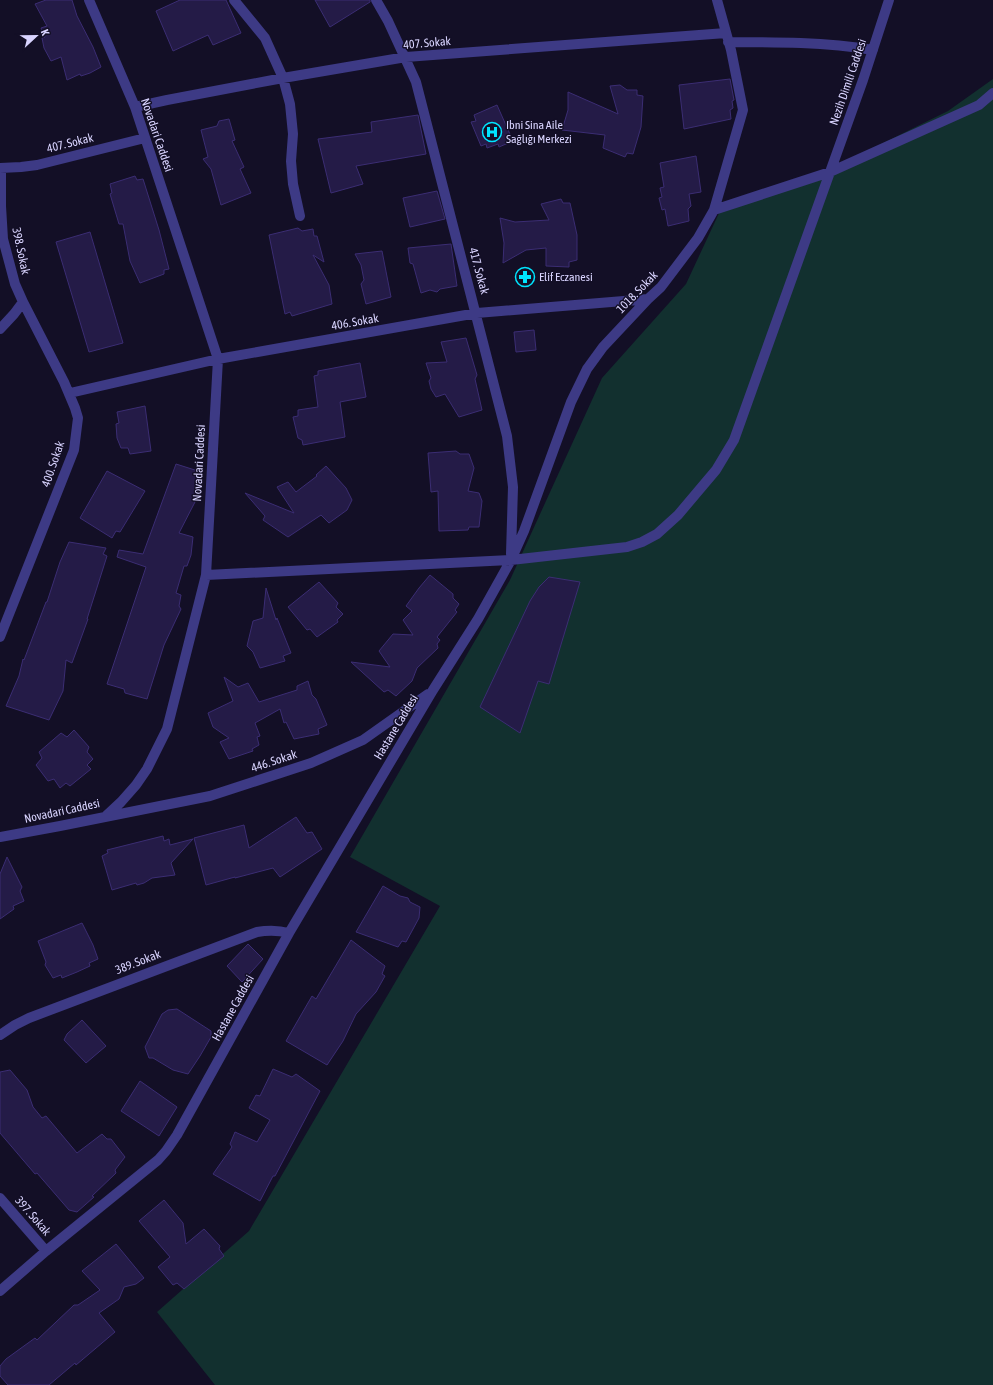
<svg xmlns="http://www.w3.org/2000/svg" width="993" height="1385" font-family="'Asap Condensed',sans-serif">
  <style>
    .green { fill: #12302f }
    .building { fill: #241b47; stroke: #3b2d73 }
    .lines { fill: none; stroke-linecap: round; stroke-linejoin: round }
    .street { stroke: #3d3a85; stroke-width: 10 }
    .labels { text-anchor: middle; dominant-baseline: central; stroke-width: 3; stroke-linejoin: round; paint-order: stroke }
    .street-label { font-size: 12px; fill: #d9d4ff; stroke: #130f26 }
    .poi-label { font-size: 12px; fill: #d9d4ff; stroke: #130f26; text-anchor: start }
  </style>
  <rect width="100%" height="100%" fill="#130f26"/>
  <path class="green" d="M993 79V1385H215L157 1312 249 1231 440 906 350 857 510 580 602 378 686 284 720 211 804 182 948 111Z"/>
  <path class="building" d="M46 0H72L77 16 93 47 101 67 90 73 81 76 80 74 67 80 61 57 51 61 44 48 42 38 45 37 41 28 47 26 35 4Z
    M180 0H226L241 33 213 45 208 35 173 51 156 11Z
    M315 0H370V2L330 27Z
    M730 79 734 100 732 101 733 108 730 110 731 119 684 129 679 85Z
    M620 85 627 90H637V95L643 96 641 127 633 154 627 153 625 157 603 148 605 135 562 130 568 110V92L618 114 610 86Z
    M497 105 513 141 499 147 498 144 487 148 486 144 481 146 471 122 476 121 474 115Z
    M418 115 426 154 356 166 363 184 331 193 318 139 372 132 371 122Z
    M229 119 235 140 232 141 244 167 240 169 251 193 221 205 211 169 203 159 208 157 201 130 217 126 219 121Z
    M696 156 701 192 689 194 691 206 688 209 689 221 668 226 665 209 662 210 659 198 662 197 660 188 664 187 660 163Z
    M135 176 137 180 143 179 159 230 169 269 164 270V274L140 283 130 261 123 224H119L110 194 112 193 110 184Z
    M437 191 445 219 410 227 403 198Z
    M561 199 563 203H570L577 235V260L569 262V267L546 266V248L526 250 503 263 504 243 500 218 515 222 549 220 541 204Z
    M298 228 302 231 313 229 314 236H317L324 262 313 255 329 285 332 304 292 316 290 312 285 314 269 235Z
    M90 232 123 343 89 352 56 242Z
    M451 244 457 286 440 289 437 292 430 290 421 293 413 264 410 263 408 248Z
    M382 251 391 297 366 304 361 284 364 280 361 265 355 254Z
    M534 330 536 350 516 352 514 332Z
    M466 338 477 375 475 379 482 410 459 417 445 394 436 397 431 389 429 381 431 378 426 363 447 362 441 342Z
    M360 363 366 397 340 402 345 437 303 445 302 440 298 438 293 417 298 416V410L318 407 314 376 318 375V371Z
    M145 406 151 451 130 454 128 448H121L117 438 116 424 119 423 117 412Z
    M456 451 460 454H469L474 468 468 491 479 493 482 501 479 527H469L468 530 439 531 438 491 431 492 428 453Z
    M176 464 198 471 197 476 200 480 194 501 195 502 179 533 193 537 191 555 187 566H184L176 593 181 595 179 606 181 609 164 645 147 699 125 693 124 689 107 684 146 567 117 557 119 550 143 554Z
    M326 466 346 488 352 500 347 510 329 523 321 515 288 537 263 520 265 516 245 493 294 513 277 487 288 482 296 492 317 476 316 475Z
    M107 471 145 491 120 532 116 531 112 538 80 518Z
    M69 542 106 548 103 554 107 556 87 619H88L72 663 66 660 63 691 49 720 6 706 19 676 23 659 24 660 46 602H47L60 562Z
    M430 575 453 594V598L459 604 455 610 457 612 437 637 440 640 437 644 438 648 417 668 412 681 396 696 388 690 384 692 351 662 390 667 379 651 393 634 413 635 403 620 412 611 406 606 419 588Z
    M549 577 580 582 549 684 538 681 520 733 480 707 530 601 539 587Z
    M319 582 338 603 336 607 343 614 337 620 338 622 317 637 310 629 307 630 288 607Z
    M266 588 276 620 277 618 291 653 283 656 285 661 260 668 253 652 247 646 253 621 263 618Z
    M224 677 238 687 248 683 259 702 297 690V686L308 681 312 695 316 699 327 725 318 729 319 734 294 739 286 722 284 723 280 709 255 723 260 736 257 737 259 745 252 749 253 751 229 759 220 742 229 738 213 727 208 713 233 701Z
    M74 730 89 747 87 752 93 759 87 765 91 769 70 786 66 783 60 788 54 779 48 781 36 765 42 758 39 752 61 733 67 737Z
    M296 817 307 833 312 832 322 849 280 877 273 868 235 878V877L206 885 194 838 244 825 249 848Z
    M163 836 164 841 169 839 170 845 193 839 171 863 175 875 152 878 144 883 137 885 136 883 112 890 102 856 108 853 107 850Z
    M7 857 22 887 20 891 24 901 13 906 14 909 0 919V874Z
    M383 886 400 896 408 898 410 902 420 907 419 918 406 942 402 941 398 947 356 932Z
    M82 923 93 945 98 959 89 963 90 966 77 972 62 978 61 975 53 978 45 965 46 962 38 941Z
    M351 940 385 966 382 974 385 976 376 992 356 1014 343 1041 327 1065 286 1041 312 996 316 999Z
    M248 944 263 959 242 982 227 966Z
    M177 1009 211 1031V1037L200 1056 188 1074 173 1070 153 1058H149L145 1047 162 1014 168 1010Z
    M82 1020 106 1046 86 1063 64 1040 67 1034Z
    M273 1069 292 1077 296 1074 320 1091 275 1176H273L260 1201 213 1174 232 1147 230 1144 235 1132 257 1142 270 1120 249 1108 256 1095 260 1096Z
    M10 1070 27 1090 33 1107 42 1118 46 1116 77 1153 102 1134 107 1139H111L125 1157 115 1170 116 1173 92 1196 94 1197 77 1212 69 1210 37 1173 35 1174 0 1133V1072Z
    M140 1081 177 1107 159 1136 121 1111Z
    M164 1200 183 1223 186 1244 204 1229 220 1246 219 1249 224 1256 184 1289 177 1283 173 1285 158 1267 170 1257 139 1221Z
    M116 1244 144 1278 136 1284 124 1287 119 1299 99 1313 115 1332 76 1365 75 1363 49 1385H8L0 1376V1366L6 1359 35 1338 37 1340 74 1305H78L100 1290 82 1271Z"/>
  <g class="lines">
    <path class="street" d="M89 0 135 107 218 359 206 575 167 729 147 769 136 785 121 802 106 816
      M234 0 265 38 283 78 290 104 293 134 291 161 293 184 300 216
      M376 0 388 21 416 82 507 436 513 487 511 554
      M728 42C777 42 825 42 873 50
      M135 107 167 100 283 78 406 57 726 33
      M0 168 21 167 37 165 145 138
      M714 210 830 172 979 105 993 93
      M0 329 14 314 23 302
      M70 393 218 359 477 313 648 299
      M206 575 511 560 627 547 642 542 657 534 678 515 716 470 734 440 863 80 889 0
      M0 637 74 450 78 418 75 408 64 382 23 302 15 284 3 239 1 206V168
      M0 837 60 826 210 796 311 763 363 740 428 694
      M0 1035 15 1025 29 1018 257 932C268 930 278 930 289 933
      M0 1198 46 1251
      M0 1291 46 1251 158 1160 166 1151 177 1135 289 933 433 690 478 619 511 560 524 531 571 402 587 369 603 347 648 299 661 287 698 238 714 210 743 110 731 50 717 0"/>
  </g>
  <defs>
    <g id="hospital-ring" transform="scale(1)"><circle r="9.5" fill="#130f26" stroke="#00e5ff" stroke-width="1.5"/><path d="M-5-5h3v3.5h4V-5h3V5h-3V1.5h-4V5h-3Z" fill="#00e5ff"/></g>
    <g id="pharmacy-ring" transform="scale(1)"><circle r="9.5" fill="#130f26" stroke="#00e5ff" stroke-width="1.5"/><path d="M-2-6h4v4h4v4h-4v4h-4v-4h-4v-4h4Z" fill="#00e5ff"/></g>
  </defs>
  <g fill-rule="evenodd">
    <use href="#hospital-ring" x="492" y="132"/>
    <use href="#pharmacy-ring" x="525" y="277"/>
  </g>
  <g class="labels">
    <g class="street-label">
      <text transform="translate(427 43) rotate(-5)">407. Sokak</text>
      <text transform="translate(848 82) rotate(-71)">Nezih Dimili Caddesi</text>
      <text transform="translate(157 135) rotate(71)">Novadari Caddesi</text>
      <text transform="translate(70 143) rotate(-14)">407. Sokak</text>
      <text transform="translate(21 251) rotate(78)">398. Sokak</text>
      <text transform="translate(479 271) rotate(75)">417. Sokak</text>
      <text transform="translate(637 292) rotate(-46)">1018. Sokak</text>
      <text transform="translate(355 322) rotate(-10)">406. Sokak</text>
      <text transform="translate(199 463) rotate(-87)">Novadari Caddesi</text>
      <text transform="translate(53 464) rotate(-71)">400. Sokak</text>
      <text transform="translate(396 727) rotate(-59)">Hastane Caddesi</text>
      <text transform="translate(274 761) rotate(-18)">446. Sokak</text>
      <text transform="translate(62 811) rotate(-12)">Novadari Caddesi</text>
      <text transform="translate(138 962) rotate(-21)">389. Sokak</text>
      <text transform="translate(233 1008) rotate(-61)">Hastane Caddesi</text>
      <text transform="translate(33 1216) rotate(49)">397. Sokak</text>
    </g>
    <g class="poi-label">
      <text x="506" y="125">Ibni Sina Aile<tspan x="506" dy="14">Sağlığı Merkezi</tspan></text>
      <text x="539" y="277">Elif Eczanesi</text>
    </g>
  </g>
  <g transform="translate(36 36) rotate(68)" stroke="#130f26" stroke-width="3" paint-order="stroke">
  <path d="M0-3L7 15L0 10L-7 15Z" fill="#d9d4ff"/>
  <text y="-6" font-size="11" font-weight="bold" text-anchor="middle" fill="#d9d4ff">K</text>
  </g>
</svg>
